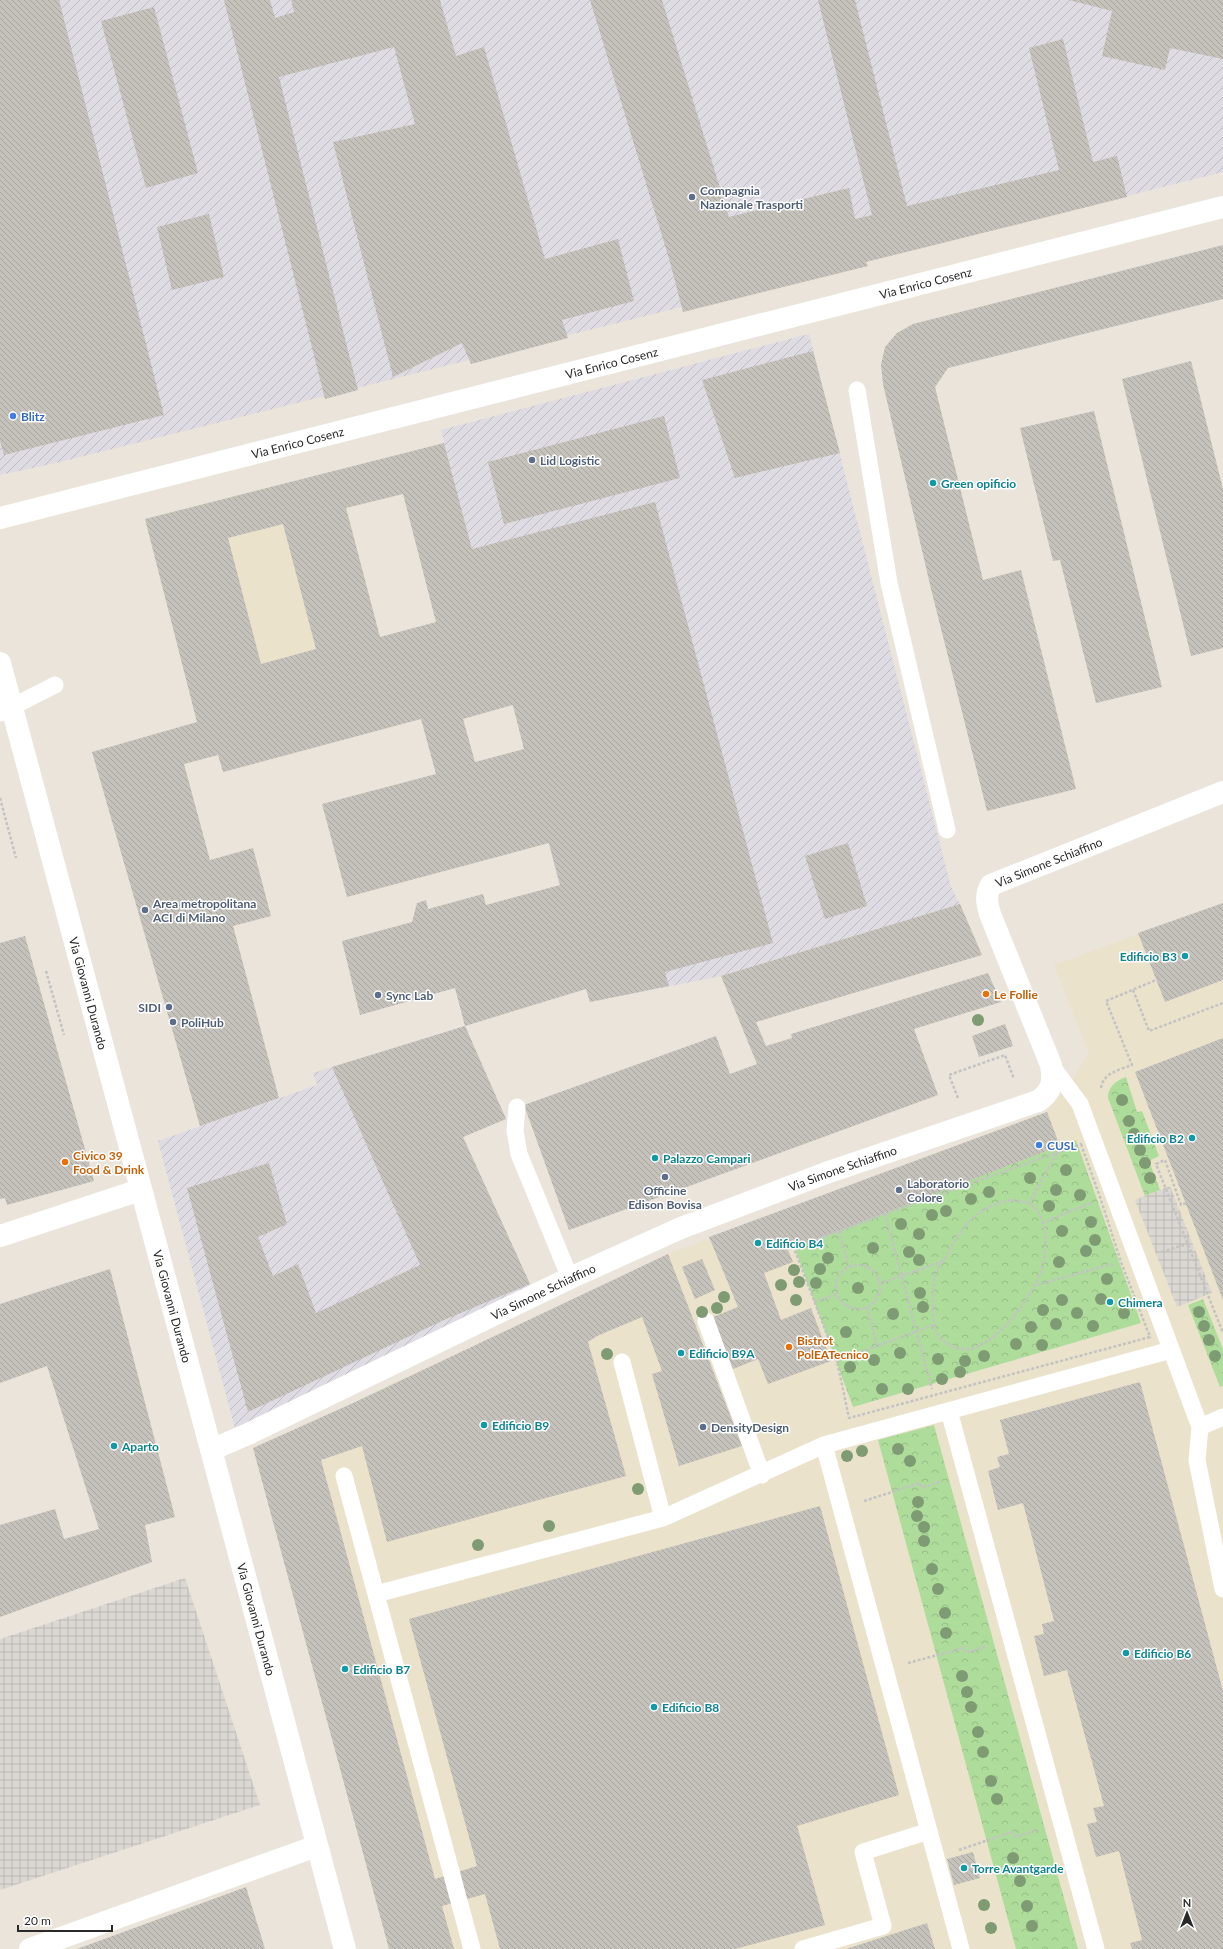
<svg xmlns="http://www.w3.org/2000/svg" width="1223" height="1949" font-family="Lato,sans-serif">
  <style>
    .industrial { fill: url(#industrial-furrows) }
    .education { fill: #ebe2cb }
    .park { fill: url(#park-crowns) }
    .plaza { fill: url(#plaza-grid) }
    .building { fill: url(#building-back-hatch); fill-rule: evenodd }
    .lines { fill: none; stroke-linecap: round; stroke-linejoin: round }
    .path { stroke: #c3c3c3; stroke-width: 2.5; stroke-dasharray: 3 2; stroke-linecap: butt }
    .service { stroke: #fff; stroke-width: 17 }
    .pedestrian { stroke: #fff; stroke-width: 22 }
    .minor { stroke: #fff; stroke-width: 22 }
    .tertiary { stroke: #fff; stroke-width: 22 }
    .tree { fill: #7f9b73 }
    .service-dot { fill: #5c6f8a; stroke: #fff; stroke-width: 1.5 }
    .shop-dot { fill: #3f7fe0; stroke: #fff; stroke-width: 1.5 }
    .culture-dot { fill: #0f9aa8; stroke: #fff; stroke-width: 1.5 }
    .food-dot { fill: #e8710a; stroke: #fff; stroke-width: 1.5 }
    .labels { text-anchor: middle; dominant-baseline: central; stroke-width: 3; stroke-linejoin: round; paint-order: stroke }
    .service-label { font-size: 12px; font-weight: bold; fill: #4e5e75; stroke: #fff; text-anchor: start }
    .street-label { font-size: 12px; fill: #292929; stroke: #fff }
    .shop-label { font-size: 12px; font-weight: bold; fill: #366cbe; stroke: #fff; text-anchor: start }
    .culture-label { font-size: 12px; font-weight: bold; fill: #0d838f; stroke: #fff; text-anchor: start }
    .food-label { font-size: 12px; font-weight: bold; fill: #c56008; stroke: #fff; text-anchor: start }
  </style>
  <defs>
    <pattern id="industrial-furrows" width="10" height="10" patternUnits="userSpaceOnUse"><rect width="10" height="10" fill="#dedbe3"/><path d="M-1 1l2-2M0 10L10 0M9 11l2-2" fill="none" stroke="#bebcc3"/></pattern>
    <pattern id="park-crowns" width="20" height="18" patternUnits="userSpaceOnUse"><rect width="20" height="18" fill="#aedd9b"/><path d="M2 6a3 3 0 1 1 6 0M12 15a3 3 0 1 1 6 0" fill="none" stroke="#96be86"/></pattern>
    <pattern id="plaza-grid" width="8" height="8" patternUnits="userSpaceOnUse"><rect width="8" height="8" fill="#dbd7d2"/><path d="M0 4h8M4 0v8" fill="none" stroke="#bcb9b4"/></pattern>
    <pattern id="building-back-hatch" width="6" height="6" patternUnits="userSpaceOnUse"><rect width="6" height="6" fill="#c5c1bb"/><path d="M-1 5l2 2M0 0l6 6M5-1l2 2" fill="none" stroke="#a9a6a1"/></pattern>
  </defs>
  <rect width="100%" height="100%" fill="#eae4db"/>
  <path class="industrial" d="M0 0H1223V172L56 463 0 475Z
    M809 334 951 887 960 904 721 976 590 1002 441 430Z
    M465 1026 506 1119 463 1137 534 1293 237 1436 158 1141 317 1085 313 1073Z"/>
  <path class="education" d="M337 470 380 637 197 722 145 519Z
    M1223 903V1949H389L253 1448 351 1404 668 1254 1046 1112 1068 1086 1089 1054 1054 965Z"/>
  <path class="park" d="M1126 1077 1137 1112 1142 1111 1159 1156 1149 1161 1160 1190 1145 1196 1108 1098C1108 1086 1116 1081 1126 1077Z
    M1076 1140 1141 1323 853 1407 794 1246Z
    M1203 1299 1223 1349V1386L1220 1387 1188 1305Z
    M934 1425 1078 1949H1016L878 1440Z"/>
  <path class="plaza" d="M1170 1186 1212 1293 1177 1307 1135 1200Z
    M185 1578 260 1805 0 1890V1639Z"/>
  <path class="building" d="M0 0H59L164 415 4 455 0 441Z
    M224 0H270L275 18 294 12 291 0H440L456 56 484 47 545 259 618 239 634 301 562 320 568 338 471 364 462 343 393 377 333 142 415 124 394 47 279 77 358 390 325 399Z
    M590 0H662L729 217 849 188 855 219 872 215 818 0H855L907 206 1059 170 1029 48 1063 39 1093 162 1117 156 1127 197 866 262 868 266 683 312 670 262Z
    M1069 0H1223V59L1170 48 1165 70 1102 56 1112 11Z
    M154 7 198 173 146 188 101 21Z
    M209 214 224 277 172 290 157 227Z
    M1223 245V299L948 368 935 387 983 580 1021 570 1076 789 987 811 932 593 883 384 881 365 885 347 897 333 913 324Z
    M813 351 840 453 735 478 702 380Z
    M1191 361 1223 489V648L1191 656 1122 379Z
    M1094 411 1162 687 1096 703 1060 560 1053 561 1020 428Z
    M664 416 680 478 504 524 488 462Z
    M444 443 472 549 655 502 773 943 665 972 669 986 590 1002 586 989 465 1026 455 988 360 1015 342 941 412 922 417 903 426 900 428 909 483 894 486 905 560 885 549 843 347 897 322 804 436 774 421 719 223 772 218 755 184 764 210 860 253 848 271 916 233 926 279 1098 200 1126 92 752 197 722 145 519ZM403 494 436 622 380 637 346 508ZM283 524 316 649 261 664 228 538ZM513 705 524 749 475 762 463 719Z
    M848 843 867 906 825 919 805 856Z
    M1223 903V980L1165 1002 1138 933Z
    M960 904 982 955 756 1022 766 1046 792 1038 791 1034 988 973 1001 1002 914 1029 938 1095 569 1230 524 1105 716 1036 730 1074 757 1064 721 976Z
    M25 936 94 1181 7 1205 5 1198 0 1199V943Z
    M1005 1024 1013 1046 979 1057 972 1036Z
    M465 1026 506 1119 463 1137 530 1284 444 1320 248 1412 187 1188 269 1163 287 1224 258 1237 273 1276 298 1264 316 1313 420 1265 332 1067Z
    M1223 1038V1300L1135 1072Z
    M1047 1112 1060 1146 788 1250 793 1262 764 1273 781 1320 811 1308 831 1361 768 1384 758 1359 733 1369 713 1317 738 1307 709 1237Z
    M668 1254 742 1446 679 1466 652 1374 662 1371 642 1317 597 1336 588 1342 626 1476 387 1542 362 1446 321 1460 435 1879 477 1866 409 1619 820 1506 899 1795 797 1826 825 1925 735 1949H500L485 1894 442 1906 454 1949H389L253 1448 351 1404Z
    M702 1259 715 1290 695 1299 682 1267Z
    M110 1269 175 1517 145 1525 152 1562 0 1617V1525L55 1509 64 1539 99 1529 47 1366 0 1383V1304Z
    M1140 1382 1223 1691V1949H1132L1130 1943 1142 1940 1119 1851 1096 1857 1087 1824 1097 1822 1093 1808 1104 1806 1067 1670 1044 1676 1034 1636 1044 1634 1042 1624 1054 1621 1023 1503 998 1510 988 1471 1000 1467 997 1457 1009 1454 1000 1420Z
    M973 1852 980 1878 954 1885 947 1859Z
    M246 1887 265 1949H77Z
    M927 1923 935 1949H846Z"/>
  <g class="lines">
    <path class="path" d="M0 798 16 858
      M46 971 64 1035
      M1133 990 1149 1031 1223 1003
      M1101 1088C1103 1073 1119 1070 1132 1065L1106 1001 1156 980
      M958 1098 949 1075 1005 1055 1014 1079
      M1081 1144 1101 1200 1121 1262 1150 1337 849 1418 837 1361 794 1248 885 1214Z
      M1012 1200C1018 1201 1026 1202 1030 1204 1041 1211 1044 1224 1045 1236 1045 1247 1045 1259 1042 1269 1031 1298 1004 1336 974 1348 964 1352 952 1347 943 1341 933 1333 933 1319 933 1307 933 1298 933 1289 934 1280 936 1271 942 1264 946 1256 962 1226 977 1206 1012 1200Z
      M1186 1203 1181 1205 1165 1160 1156 1164 1223 1333
      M1029 1204 1057 1153
      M885 1214 932 1389
      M1042 1223 1091 1203
      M839 1231 849 1267
      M1162 1252 1187 1244
      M836 1287a22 22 0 1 1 44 0a22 22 0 1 1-44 0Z
      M879 1284 943 1261
      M1033 1286 1113 1264
      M814 1302 837 1294
      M867 1308 877 1346
      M837 1361 933 1325
      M864 1501 920 1483 922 1488 942 1481
      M908 1663 964 1648 967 1653 987 1646
      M959 1850 1012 1832 1015 1837 1038 1830"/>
    <path class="service" d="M857 390 889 583 947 830
      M0 713 55 685
      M1051 1065 1080 1104 1200 1427 1197 1460 1223 1589
      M517 1107 515 1131 519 1154 570 1278
      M706 1321 762 1475
      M622 1362 663 1518
      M949 1411 1096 1949
      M1200 1427 1223 1417
      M824 1445 961 1949
      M344 1476 472 1949
      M376 1594 663 1518 824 1445 1171 1350
      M803 1949 883 1926 863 1852 929 1831"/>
    <path class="pedestrian" d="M30 1949 311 1848"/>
    <g class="minor">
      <path d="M0 1236 140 1190"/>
      <path id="s1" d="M211 1450 248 1434 570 1278 681 1228 826 1173 1038 1101C1052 1092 1054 1081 1051 1065L990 914C987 903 985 895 991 885L1223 792"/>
    </g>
    <g class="tertiary">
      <path id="s2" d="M0 518 1223 207"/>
      <path id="s3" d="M0 663 345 1949"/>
    </g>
  </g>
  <g class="tree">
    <circle cx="978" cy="1020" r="6"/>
    <circle cx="1122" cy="1100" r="6"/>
    <circle cx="1129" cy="1121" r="6"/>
    <circle cx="1134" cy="1134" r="6"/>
    <circle cx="1140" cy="1150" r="6"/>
    <circle cx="1145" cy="1163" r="6"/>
    <circle cx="1066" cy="1170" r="6"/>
    <circle cx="1030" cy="1178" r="6"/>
    <circle cx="1150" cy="1178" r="6"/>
    <circle cx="1056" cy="1190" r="6"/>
    <circle cx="989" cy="1192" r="6"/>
    <circle cx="1080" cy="1195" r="6"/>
    <circle cx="971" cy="1199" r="6"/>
    <circle cx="1049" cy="1206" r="6"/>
    <circle cx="946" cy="1211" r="6"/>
    <circle cx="932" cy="1215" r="6"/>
    <circle cx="1091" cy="1222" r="6"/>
    <circle cx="901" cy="1224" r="6"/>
    <circle cx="1062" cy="1231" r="6"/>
    <circle cx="919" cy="1234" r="6"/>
    <circle cx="1095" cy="1240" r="6"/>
    <circle cx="873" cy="1248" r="6"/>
    <circle cx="1086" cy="1251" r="6"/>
    <circle cx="909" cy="1252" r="6"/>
    <circle cx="828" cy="1258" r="6"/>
    <circle cx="919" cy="1260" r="6"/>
    <circle cx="1059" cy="1262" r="6"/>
    <circle cx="820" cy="1269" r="6"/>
    <circle cx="794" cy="1270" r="6"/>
    <circle cx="1107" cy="1279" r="6"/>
    <circle cx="799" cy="1282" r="6"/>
    <circle cx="816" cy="1283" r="6"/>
    <circle cx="781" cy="1285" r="6"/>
    <circle cx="858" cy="1288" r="6"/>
    <circle cx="920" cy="1293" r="6"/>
    <circle cx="724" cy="1297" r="6"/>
    <circle cx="1101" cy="1299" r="6"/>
    <circle cx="796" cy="1300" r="6"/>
    <circle cx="1062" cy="1300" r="6"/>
    <circle cx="923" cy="1307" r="6"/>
    <circle cx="717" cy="1308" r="6"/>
    <circle cx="1043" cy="1310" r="6"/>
    <circle cx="702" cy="1312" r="6"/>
    <circle cx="1199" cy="1312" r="6"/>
    <circle cx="1077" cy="1313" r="6"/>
    <circle cx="1124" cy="1313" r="6"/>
    <circle cx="893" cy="1314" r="6"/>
    <circle cx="1056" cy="1324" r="6"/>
    <circle cx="1093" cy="1326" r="6"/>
    <circle cx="1204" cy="1326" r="6"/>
    <circle cx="1031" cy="1327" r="6"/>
    <circle cx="846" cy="1332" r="6"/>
    <circle cx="1209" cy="1340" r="6"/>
    <circle cx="1016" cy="1344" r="6"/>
    <circle cx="1042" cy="1345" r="6"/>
    <circle cx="900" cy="1353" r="6"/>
    <circle cx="607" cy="1354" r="6"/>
    <circle cx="984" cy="1356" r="6"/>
    <circle cx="1215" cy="1356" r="6"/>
    <circle cx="938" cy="1359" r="6"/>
    <circle cx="874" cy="1360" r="6"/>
    <circle cx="965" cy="1361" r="6"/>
    <circle cx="850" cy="1367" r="6"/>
    <circle cx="960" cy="1372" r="6"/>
    <circle cx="942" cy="1379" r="6"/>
    <circle cx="882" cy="1389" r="6"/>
    <circle cx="908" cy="1389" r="6"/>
    <circle cx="898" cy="1449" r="6"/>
    <circle cx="862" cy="1451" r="6"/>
    <circle cx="847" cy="1456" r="6"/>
    <circle cx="910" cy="1461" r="6"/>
    <circle cx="638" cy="1489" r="6"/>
    <circle cx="918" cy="1502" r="6"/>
    <circle cx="917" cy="1516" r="6"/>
    <circle cx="549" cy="1526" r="6"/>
    <circle cx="924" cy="1527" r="6"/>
    <circle cx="924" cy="1541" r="6"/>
    <circle cx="478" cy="1545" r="6"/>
    <circle cx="932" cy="1569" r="6"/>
    <circle cx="938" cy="1589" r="6"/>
    <circle cx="945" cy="1613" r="6"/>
    <circle cx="946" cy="1633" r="6"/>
    <circle cx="962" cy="1676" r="6"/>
    <circle cx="967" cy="1692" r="6"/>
    <circle cx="971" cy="1707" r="6"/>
    <circle cx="978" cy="1732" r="6"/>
    <circle cx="983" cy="1752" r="6"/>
    <circle cx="991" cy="1781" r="6"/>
    <circle cx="997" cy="1799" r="6"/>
    <circle cx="1013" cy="1858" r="6"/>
    <circle cx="1020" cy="1881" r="6"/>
    <circle cx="984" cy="1905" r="6"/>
    <circle cx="1027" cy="1906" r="6"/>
    <circle cx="1032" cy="1926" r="6"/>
    <circle cx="991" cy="1928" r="6"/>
  </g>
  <g class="service-dot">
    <circle cx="692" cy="197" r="4"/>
    <circle cx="532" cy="460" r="4"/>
    <circle cx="145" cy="910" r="4"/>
    <circle cx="378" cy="995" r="4"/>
    <circle cx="169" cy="1007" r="4"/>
    <circle cx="173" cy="1022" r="4"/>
    <circle cx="665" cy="1177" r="4"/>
    <circle cx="899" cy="1190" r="4"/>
    <circle cx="703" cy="1427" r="4"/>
  </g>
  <g class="shop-dot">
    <circle cx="13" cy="416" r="4"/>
    <circle cx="1039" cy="1145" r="4"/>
  </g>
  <g class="culture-dot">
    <circle cx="933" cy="483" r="4"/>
    <circle cx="1185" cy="956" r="4"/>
    <circle cx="1192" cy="1138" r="4"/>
    <circle cx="655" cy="1158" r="4"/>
    <circle cx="758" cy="1243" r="4"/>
    <circle cx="1110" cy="1302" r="4"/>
    <circle cx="681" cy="1353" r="4"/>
    <circle cx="484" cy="1425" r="4"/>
    <circle cx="114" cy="1446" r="4"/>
    <circle cx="1126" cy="1653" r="4"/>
    <circle cx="345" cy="1669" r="4"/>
    <circle cx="654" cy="1707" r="4"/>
    <circle cx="964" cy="1868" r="4"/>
  </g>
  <g class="food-dot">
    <circle cx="986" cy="994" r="4"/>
    <circle cx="65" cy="1162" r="4"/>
    <circle cx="789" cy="1347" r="4"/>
  </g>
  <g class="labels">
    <g class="service-label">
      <text x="700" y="190">Compagnia<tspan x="700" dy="14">Nazionale Trasporti</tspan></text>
      <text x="540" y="460">Lid Logistic</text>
      <text x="153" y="903">Area metropolitana<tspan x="153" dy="14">ACI di Milano</tspan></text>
      <text x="386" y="995">Sync Lab</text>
      <text x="161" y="1007" text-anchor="end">SIDI</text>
      <text x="181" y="1022">PoliHub</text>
      <text x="907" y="1183">Laboratorio<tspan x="907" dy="14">Colore</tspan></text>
      <text x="665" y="1190" text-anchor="middle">Officine<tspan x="665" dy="14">Edison Bovisa</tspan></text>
      <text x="711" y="1427">DensityDesign</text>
    </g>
    <g class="street-label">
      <text stroke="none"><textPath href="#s2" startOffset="955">Via Enrico Cosenz</textPath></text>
      <text stroke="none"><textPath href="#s2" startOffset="631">Via Enrico Cosenz</textPath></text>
      <text stroke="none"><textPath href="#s2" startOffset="307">Via Enrico Cosenz</textPath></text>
      <text stroke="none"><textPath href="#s1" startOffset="1195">Via Simone Schiaffino</textPath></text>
      <text stroke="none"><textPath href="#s3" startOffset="342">Via Giovanni Durando</textPath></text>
      <text stroke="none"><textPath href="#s1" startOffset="692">Via Simone Schiaffino</textPath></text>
      <text stroke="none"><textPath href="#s1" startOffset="368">Via Simone Schiaffino</textPath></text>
      <text stroke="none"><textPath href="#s3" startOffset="666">Via Giovanni Durando</textPath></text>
      <text stroke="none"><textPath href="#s3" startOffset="990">Via Giovanni Durando</textPath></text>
    </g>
    <g class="shop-label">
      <text x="21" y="416">Blitz</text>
      <text x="1047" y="1145">CUSL</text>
    </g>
    <g class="culture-label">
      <text x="941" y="483">Green opificio</text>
      <text x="1177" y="956" text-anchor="end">Edificio B3</text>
      <text x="1184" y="1138" text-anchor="end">Edificio B2</text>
      <text x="663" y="1158">Palazzo Campari</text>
      <text x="766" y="1243">Edificio B4</text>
      <text x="1118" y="1302">Chimera</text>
      <text x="689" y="1353">Edificio B9A</text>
      <text x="492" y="1425">Edificio B9</text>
      <text x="122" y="1446">Aparto</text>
      <text x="1134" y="1653">Edificio B6</text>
      <text x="353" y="1669">Edificio B7</text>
      <text x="662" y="1707">Edificio B8</text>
      <text x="972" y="1868">Torre Avantgarde</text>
    </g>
    <g class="food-label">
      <text x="994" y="994">Le Follie</text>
      <text x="73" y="1155">Civico 39<tspan x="73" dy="14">Food &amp; Drink</tspan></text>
      <text x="797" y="1340">Bistrot<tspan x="797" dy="14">PolEATecnico</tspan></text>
    </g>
  </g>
  <g transform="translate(1187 1913)" stroke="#ffffff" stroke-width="3" paint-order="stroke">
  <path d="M0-3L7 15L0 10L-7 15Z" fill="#292929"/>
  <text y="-6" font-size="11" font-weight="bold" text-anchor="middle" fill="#292929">N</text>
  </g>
  <path d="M18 1925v6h94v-6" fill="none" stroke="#292929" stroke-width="2"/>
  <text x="24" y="1925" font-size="12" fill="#292929" stroke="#ffffff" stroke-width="3" paint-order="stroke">20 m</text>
</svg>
